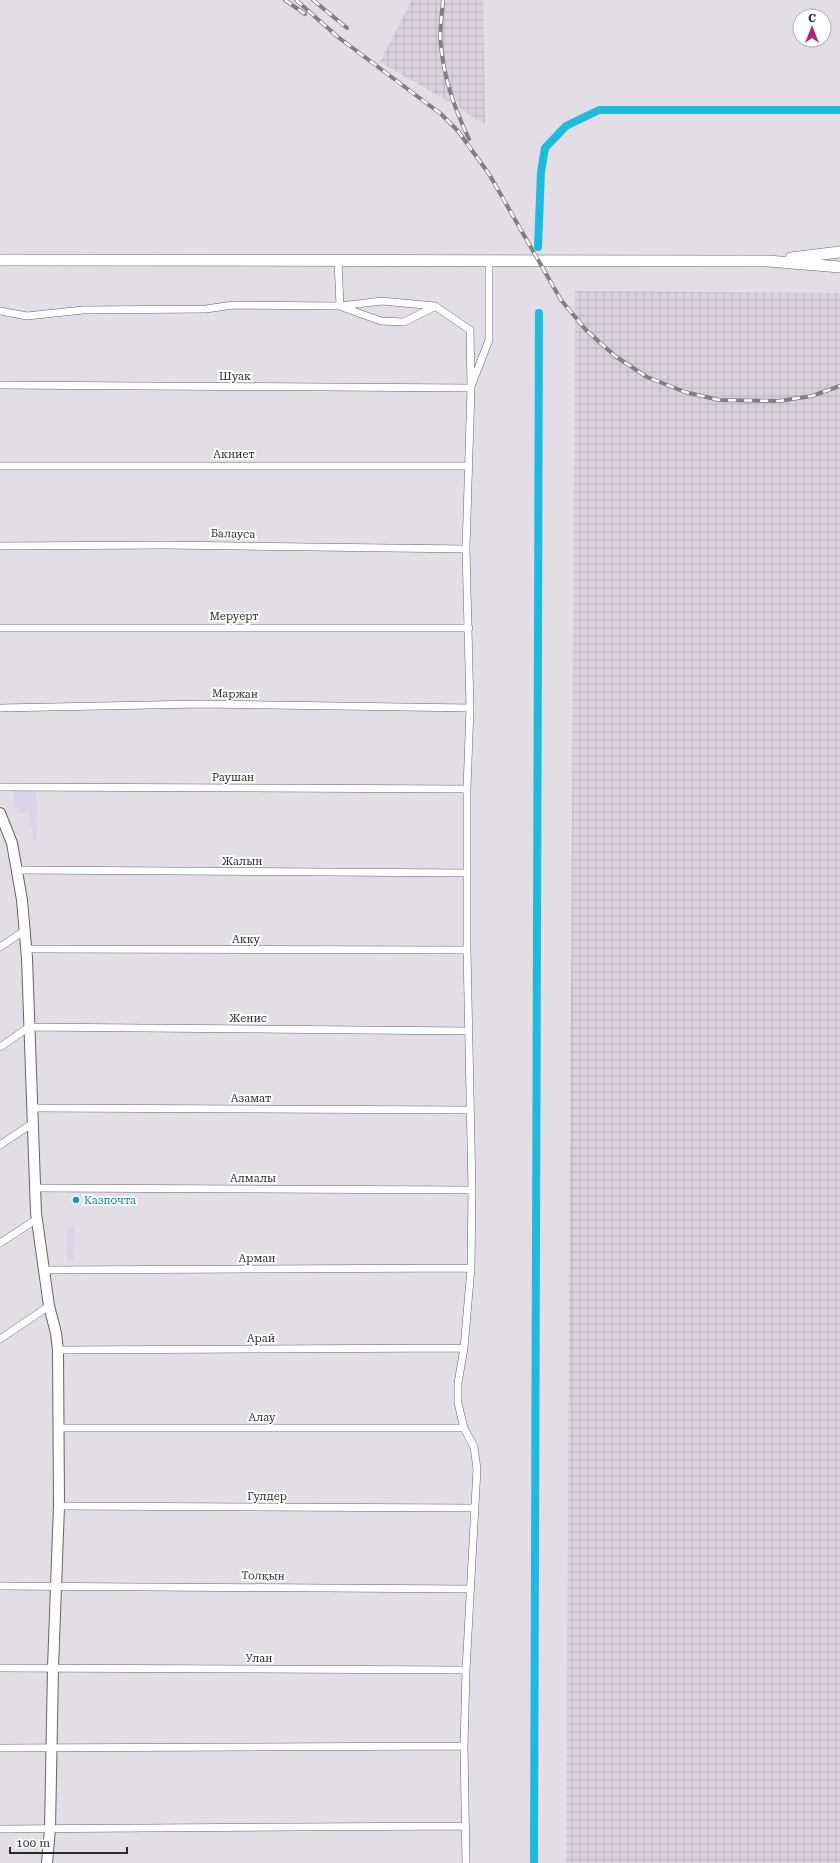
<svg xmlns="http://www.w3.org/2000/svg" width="840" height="1863" font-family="'Roboto Serif',serif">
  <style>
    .commercial { fill: #d9d2e8 }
    .industrial { fill: url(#industrial-grid) }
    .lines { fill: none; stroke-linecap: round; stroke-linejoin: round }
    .canal { stroke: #20badf; stroke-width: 8 }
    .street-casing { stroke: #676369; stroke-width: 8 }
    .secondary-casing { stroke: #676369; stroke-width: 12 }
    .primary-casing { stroke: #676369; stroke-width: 12 }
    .street { stroke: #fff; stroke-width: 7 }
    .secondary { stroke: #fff; stroke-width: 10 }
    .primary { stroke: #fff; stroke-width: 11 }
    .rail-casing { stroke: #827e83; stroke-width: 4 }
    .rail { stroke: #fff; stroke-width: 2.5; stroke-dasharray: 8; stroke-linecap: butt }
    .culture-dot { fill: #0f9aa8; stroke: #fff; stroke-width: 1.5 }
    .labels { text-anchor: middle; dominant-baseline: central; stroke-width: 4; stroke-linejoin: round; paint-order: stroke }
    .street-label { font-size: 11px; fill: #2c2a2d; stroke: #fff }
    .culture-label { font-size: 11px; fill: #0d838f; stroke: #fff; text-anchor: start }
  </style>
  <defs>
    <pattern id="industrial-grid" width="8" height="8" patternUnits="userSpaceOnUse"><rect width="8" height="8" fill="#dad1dd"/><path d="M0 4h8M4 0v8" fill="none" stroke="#bbb4be"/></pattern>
  </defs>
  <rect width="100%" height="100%" fill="#e3dee5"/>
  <path class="commercial" d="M36 789 37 840H33L32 825H30L29 813H17V808H14L13 790Z
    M68 1225 75 1226 73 1261 67 1260Z"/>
  <path class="industrial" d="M412 0H483L485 124 461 110 456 99 448 101 380 62Z
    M575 291 840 293V1863H566Z"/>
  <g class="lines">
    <path class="canal" d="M538 247 541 172 545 148 566 126 599 110H840
      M534 1863 539 313"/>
    <g class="street-casing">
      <path id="street" d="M340 306 382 301 435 306 470 330 471 388 466 549 470 708 467 789V950L472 1190 471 1268 464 1348 458 1383V1403L464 1428 474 1447 477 1469 466 1670 464 1746 466 1863
        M342 307 381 321 404 322 434 307
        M0 311 27 316 83 310 206 309 233 305 340 306 338 260
        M472 384 489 340V260
        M0 385 471 388
        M0 466H469
        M0 546 166 545 466 549
        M0 628H469
        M0 708 201 704 470 708
        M0 787 467 789
        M18 870 467 873
        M0 947 24 931
        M26 949 467 950
        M0 1047 29 1027 467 1031
        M32 1108 469 1110
        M0 1145 33 1123
        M35 1188 472 1190
        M0 1243 37 1219
        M44 1270 471 1268
        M0 1339 49 1306
        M58 1350 464 1348
        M60 1428H464
        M59 1506 474 1508
        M0 1586 469 1589
        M0 1668 466 1670
        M0 1748 464 1746
        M0 1829 466 1826"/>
    </g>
    <g class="secondary-casing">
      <path id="secondary" d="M0 813 12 843 22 900 27 958 36 1213 49 1306 56 1333 58 1350 59 1506 53 1668 50 1829 47 1863"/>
    </g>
    <g class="primary-casing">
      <path id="primary" d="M791 258 840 252
        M0 260 768 261 840 267"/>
    </g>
    <use href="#street" class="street"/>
    <use href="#secondary" class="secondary"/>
    <use href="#primary" class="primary"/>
    <g class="rail-casing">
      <path id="rail" d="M285 0 305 14
        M296 0 338 37 441 114 458 131 489 174 561 300 586 330 615 356 647 377 685 392 719 400 779 401 812 396 840 386
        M313 0 347 28
        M443 0C442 15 439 31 441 46 444 79 455 110 469 139"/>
    </g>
    <use href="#rail" class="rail"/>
  </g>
  <circle class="culture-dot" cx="76" cy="1200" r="4"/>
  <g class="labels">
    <g class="street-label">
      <text x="235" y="376">Шуак</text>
      <text x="234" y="454">Акниет</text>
      <text transform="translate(233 534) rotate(1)">Балауса</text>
      <text x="234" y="616">Меруерт</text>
      <text transform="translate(235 694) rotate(1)">Маржан</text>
      <text x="233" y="777">Раушан</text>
      <text x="242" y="861">Жалын</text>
      <text x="246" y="939">Акку</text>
      <text x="248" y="1018">Женис</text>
      <text x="251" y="1098">Азамат</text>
      <text x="253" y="1178">Алмалы</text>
      <text x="257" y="1258">Арман</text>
      <text x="261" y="1338">Арай</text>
      <text x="262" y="1417">Алау</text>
      <text x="267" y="1496">Гулдер</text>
      <text transform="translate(263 1576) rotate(1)">Толқын</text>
      <text x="259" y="1658">Улан</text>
    </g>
    <g class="culture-label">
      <text x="84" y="1200">Казпочта</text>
    </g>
  </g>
  <g transform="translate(812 28)"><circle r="19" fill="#ffffff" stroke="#abaaab"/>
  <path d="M0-3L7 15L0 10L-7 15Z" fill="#aa2a77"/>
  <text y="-6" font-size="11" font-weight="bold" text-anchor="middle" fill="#2c2a2d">С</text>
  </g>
  <path d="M10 1847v6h117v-6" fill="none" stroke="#2c2a2d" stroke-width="2"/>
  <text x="16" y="1847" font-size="12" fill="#2c2a2d" stroke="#ffffff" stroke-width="3" paint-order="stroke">100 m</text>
</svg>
